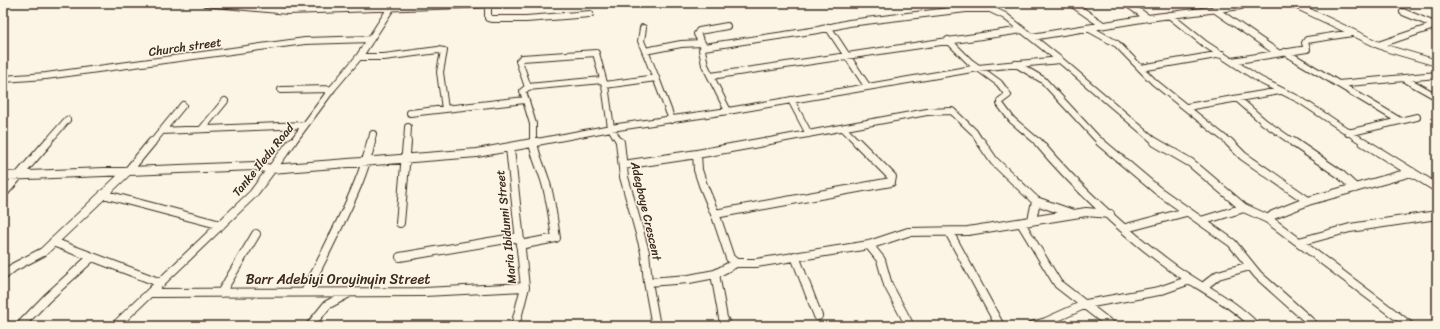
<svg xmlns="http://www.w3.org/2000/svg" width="1440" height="329" font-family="Sriracha,sans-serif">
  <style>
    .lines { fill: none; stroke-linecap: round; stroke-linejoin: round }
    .minor-far1-casing { stroke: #3b2a1e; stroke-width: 8 }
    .minor-casing { stroke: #3b2a1e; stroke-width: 10 }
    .minor-far1 { stroke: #fcf5e5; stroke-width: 6 }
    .minor { stroke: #fcf5e5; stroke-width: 8 }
    .labels { text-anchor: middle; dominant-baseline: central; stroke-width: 3; stroke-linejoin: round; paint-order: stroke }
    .street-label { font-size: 12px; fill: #3b2a1e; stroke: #fcf5e5 }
    .near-street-label { font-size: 14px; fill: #3b2a1e; stroke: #fcf5e5 }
  </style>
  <rect width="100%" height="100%" fill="#fcf5e5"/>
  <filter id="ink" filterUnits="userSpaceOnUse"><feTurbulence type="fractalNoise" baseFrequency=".025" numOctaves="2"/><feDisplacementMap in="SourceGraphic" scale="8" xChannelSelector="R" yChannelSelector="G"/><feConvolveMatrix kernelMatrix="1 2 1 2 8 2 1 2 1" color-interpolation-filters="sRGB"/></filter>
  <g filter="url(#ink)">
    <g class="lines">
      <g class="minor-far1-casing">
        <path id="minor-far1" d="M205 3 288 11 521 3
          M1071 3 1103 25
          M1126 3 1148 18
          M1291 3 1385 48 1437 63
          M488 5V18L492 19H526L590 14
          M1214 9 1278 53
          M1403 12 1437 26
          M1169 15 1205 44 1260 80 1300 100 1365 143
          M828 27 867 86
          M1088 28 1117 44 1154 82 1230 143
          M1032 37 1148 18 1241 6 1245 3
          M948 40 970 62 999 83 1008 95 1000 101V104L1012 120 1039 143
          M1378 45 1437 25
          M704 47 697 34 699 31 727 26
          M645 51 681 44 702 43
          M1285 52 1400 121
          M359 57H384L438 50 444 51 440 72 445 109
          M1232 61 1307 49 1305 43 1307 40 1352 33
          M1016 64 1043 80 1101 143
          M1141 68 1222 54
          M711 76 1022 30
          M656 78 672 120
          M3 79 46 76 305 41 371 39
          M1405 79 1437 97
          M1338 84 1437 75
          M528 87 519 61 522 58 596 53 604 83
          M281 90 332 89
          M791 100 809 134
          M1239 100 1264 122 1294 143
          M1187 107 1280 91
          M728 111 705 65 702 50 704 47 818 30 849 23 966 9H990L1005 16 1060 60 1157 143
          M410 113 525 100
          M202 129 225 101
          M844 129 858 143
          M161 131 305 125
          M1348 133 1417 117
          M47 143 67 120
          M152 143 183 105
          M292 143 332 89 359 57 391 8
          M371 143 373 134
          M407 143 408 127
          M532 143 611 128 728 111 978 68 1060 60
          M533 143V124L523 91 528 87 602 80
          M620 143 611 128 605 85 656 78 641 41 643 28
          M759 143 927 112 952 111 974 132 981 143"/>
      </g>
      <g class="minor-casing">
        <path id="minor" d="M620 142 624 177 645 252 648 282 656 326
          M764 142 697 154 698 170 703 185 717 219 730 258 736 263H756L869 245 908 232 968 231 1086 212 1110 214
          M981 142 994 161 1036 201 1073 214
          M1038 142C1075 186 1126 234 1173 268 1201 288 1231 301 1255 326
          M1100 142 1157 190 1232 243 1258 275 1315 326
          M1155 142 1191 163 1244 208 1268 219 1410 326
          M1229 142 1243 156 1308 201
          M1293 142 1340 174 1355 188
          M1363 142 1437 188
          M510 148 525 287 515 326
          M623 165 697 154
          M3 176 255 166 271 169 477 153 537 142
          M3 194 48 142
          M103 194 221 225
          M715 214 891 182 892 177 857 142
          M1268 219 1273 215 1308 201 1412 172
          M1032 220 1036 201
          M1201 221 1244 208
          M400 223 407 142
          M1021 223 1058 284 1112 326
          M1126 228 1186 212
          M949 232 1000 326
          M53 242 161 283
          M1299 242 1350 228 1437 215
          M520 245 556 238C553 219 551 199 545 180 541 167 535 156 533 142
          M869 245 881 260 888 285 910 326
          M795 256 818 316
          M400 257 519 237
          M715 274 723 318 727 326
          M3 276 14 267 43 252 128 171 152 142
          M648 282 689 279 715 274 736 263
          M1203 287 1218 275 1250 266
          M305 292C318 269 329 246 340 223 353 196 365 171 371 142
          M151 293 424 292 525 287
          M221 293 256 234
          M20 326 47 298 92 257
          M115 326 253 194 292 142
          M310 326 327 305 351 292
          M1031 326 1046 322 1086 304 1159 291 1190 280"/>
      </g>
      <use href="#minor-far1" class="minor-far1"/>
      <use href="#minor" class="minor"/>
    </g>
  </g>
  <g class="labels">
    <g class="street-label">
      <text transform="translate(185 47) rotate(-8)">Church street</text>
      <text transform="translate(263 160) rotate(-51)">Tanke Iledu Road</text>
      <text transform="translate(646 211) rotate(77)">Adegboye Crescent</text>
      <text transform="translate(506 227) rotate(-96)">Maria Ibidunni Street</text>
    </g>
    <g class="near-street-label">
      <text x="338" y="279">Barr Adebiyi Oroyinyin Street</text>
    </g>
  </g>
  <rect width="1440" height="329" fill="none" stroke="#fcf5e5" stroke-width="16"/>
  <rect x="8" y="8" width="1424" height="313" fill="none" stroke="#3b2a1e" stroke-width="1.5" filter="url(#ink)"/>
</svg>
